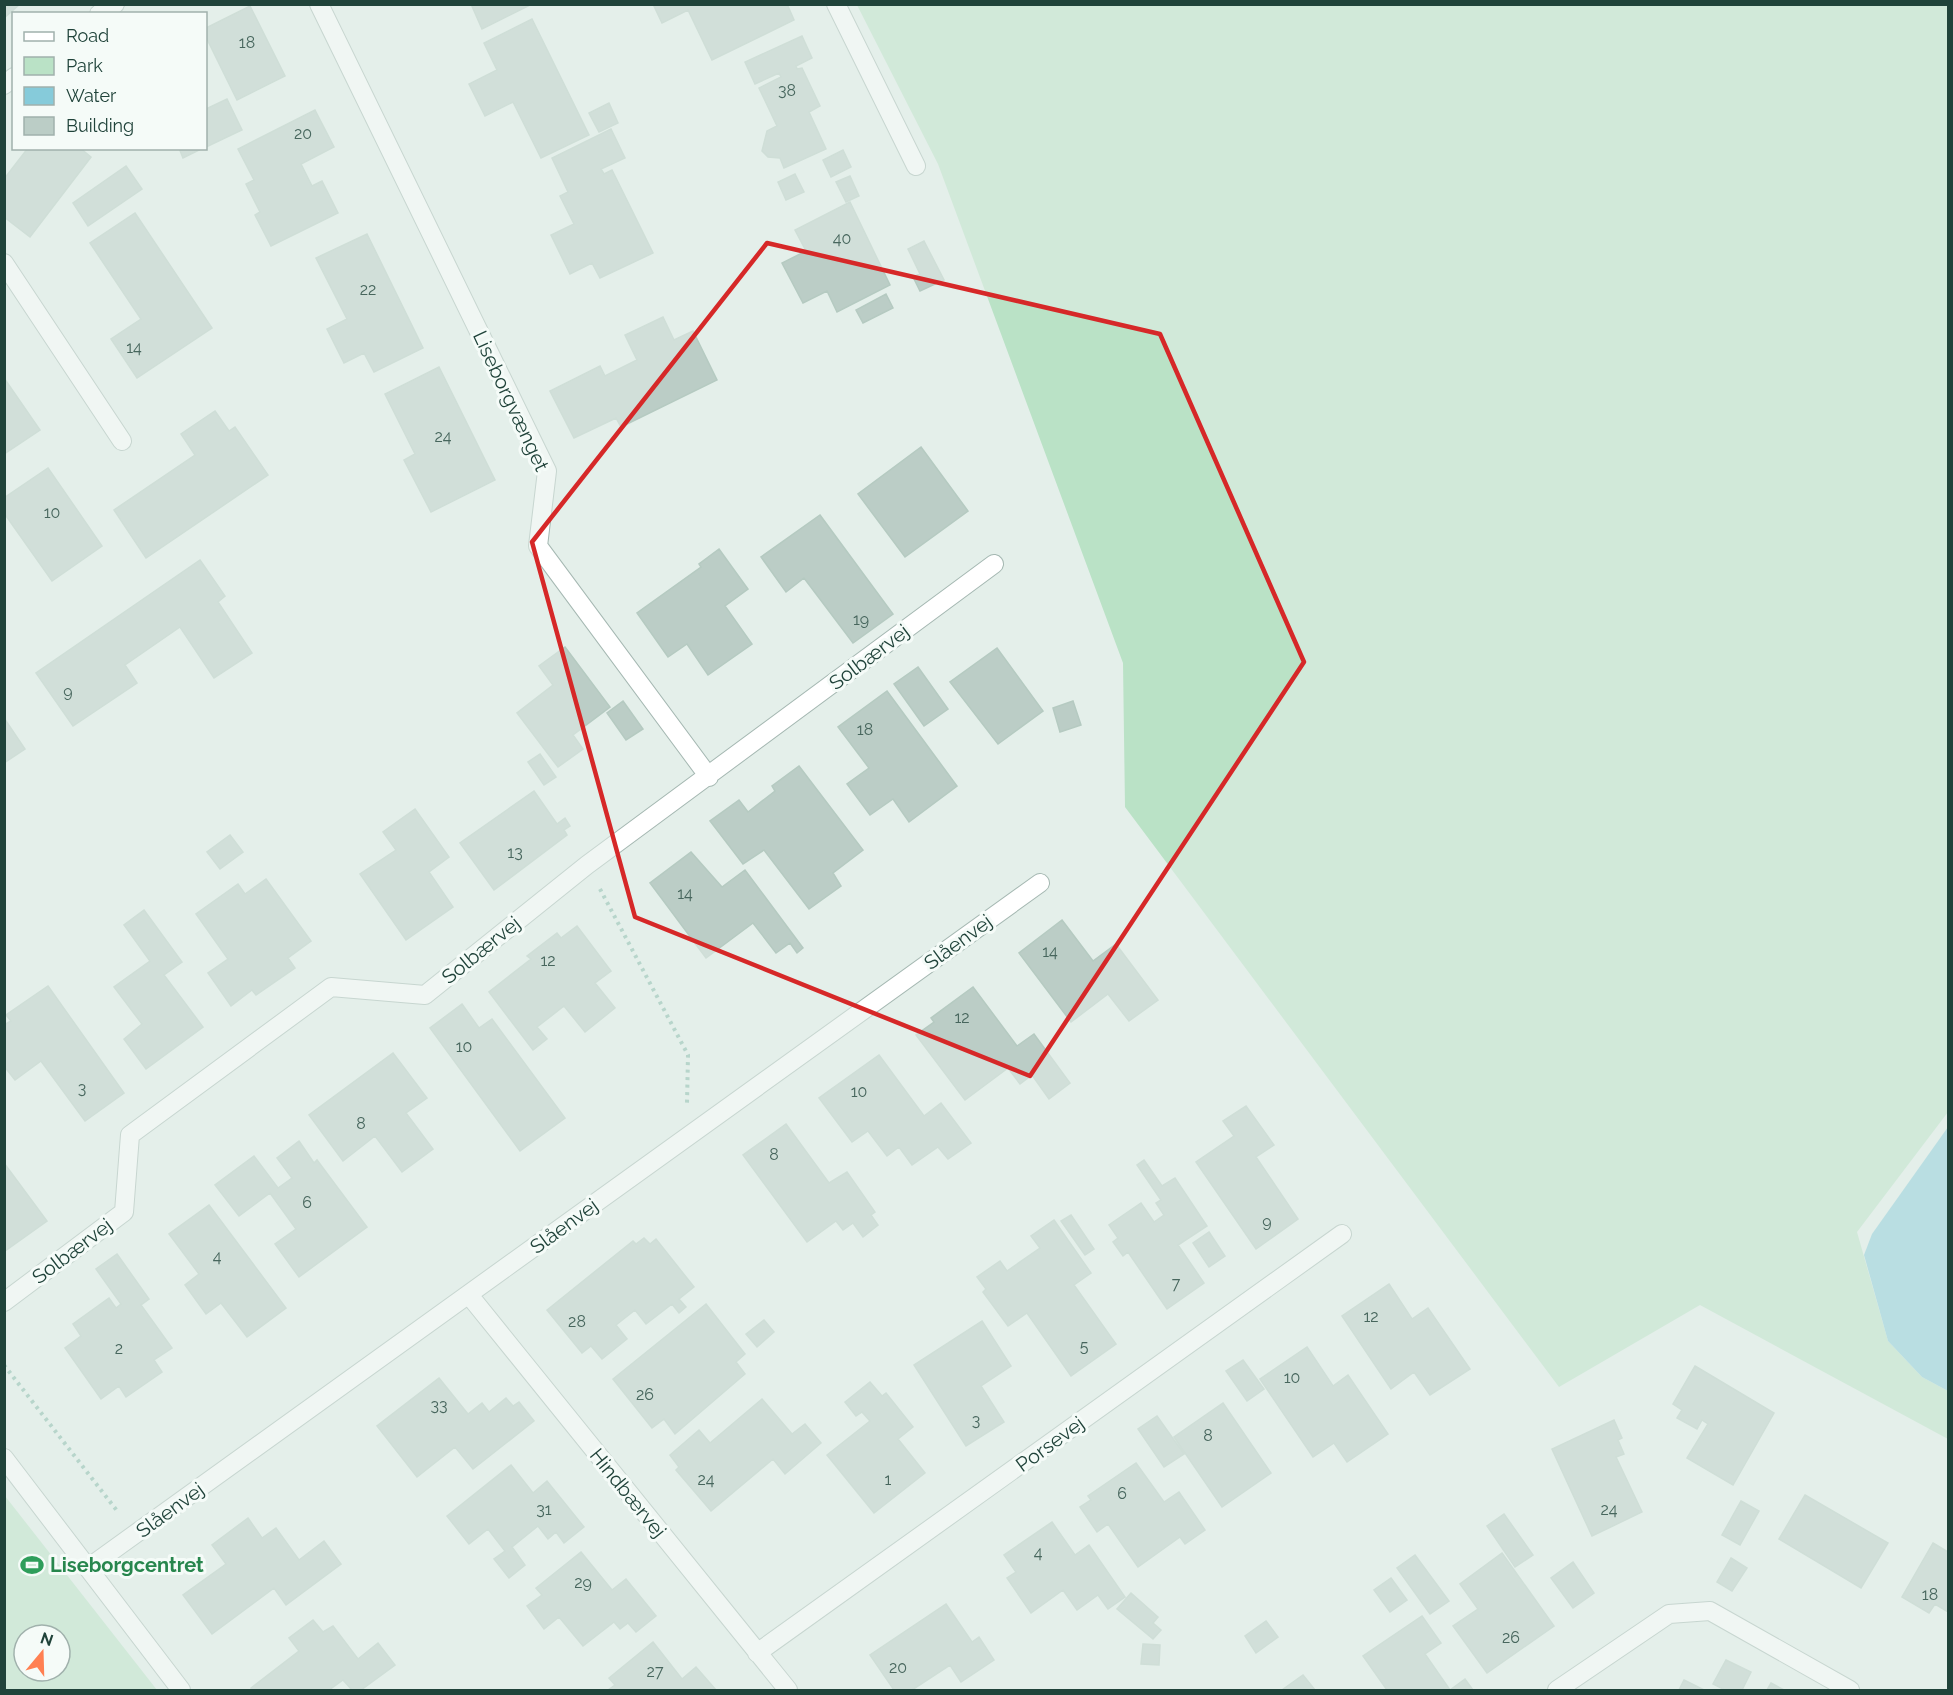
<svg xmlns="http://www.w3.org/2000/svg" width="1953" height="1695" font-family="Raleway,sans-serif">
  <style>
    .green { fill: #bae2c6; fill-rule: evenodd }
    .water { fill: #86cbda }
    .building { fill: #bbcdc6; stroke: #b5cac1; stroke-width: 1.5 }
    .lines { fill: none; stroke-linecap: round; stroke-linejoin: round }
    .minor-casing { stroke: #a5b8b2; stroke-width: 20 }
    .tertiary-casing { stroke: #a5b8b2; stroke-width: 20 }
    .path { stroke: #80b6a6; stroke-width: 4; stroke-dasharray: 3 4.5; stroke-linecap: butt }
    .minor { stroke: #fff; stroke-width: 18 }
    .tertiary { stroke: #fff; stroke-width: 18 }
    .marked { fill: none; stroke: #d62828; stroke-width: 4.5; stroke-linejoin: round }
    .labels { text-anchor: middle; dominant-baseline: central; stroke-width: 6; stroke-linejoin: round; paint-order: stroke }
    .number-label { font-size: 16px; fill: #47665d }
    .street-label { font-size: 20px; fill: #20433a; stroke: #f5fbf8 }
    .leisure-label { font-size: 20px; font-weight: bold; fill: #27864d; stroke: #f5fbf8; text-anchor: start }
  </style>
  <rect width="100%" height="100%" fill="#e4efea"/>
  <path class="green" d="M857 5H1948V1112L1857 1232 1888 1341 1922 1377 1948 1391V1439L1700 1305 1559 1387 1125 807 1123 663 938 164Z
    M4 1496H5L157 1690H5ZM24 1635H60V1671H24Z"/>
  <path class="water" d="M1948 1127V1391L1922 1377 1888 1341 1864 1255 1872 1234Z"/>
  <path class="building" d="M4 4H20L4 18Z
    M471 4H532L482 29Z
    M653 4H787L794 20 712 60 688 10 662 23Z
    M250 6 285 76 237 100 206 37V28Z
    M532 19 589 135 541 158 513 102 485 116 469 84 497 70 484 43Z
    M802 36 812 58 796 66 797 69 802 68 820 106 809 112 826 149 784 168 780 158 768 157 762 151 767 131 777 126 759 88 781 77 779 73 755 84 745 62Z
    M227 99 242 130 206 147V109Z
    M609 103 618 123 599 132 589 113Z
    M315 110 334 147 301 164 312 186 322 181 338 213 271 246 255 215 260 212 246 184 254 180 238 149Z
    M611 129 625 158 601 169 604 174 612 170 653 253 600 278 592 263 570 274 551 235 574 224 560 196 568 192 552 158Z
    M28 148H80L91 157 30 237 4 217V179Z
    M179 148H203L183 158Z
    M843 150 851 167 831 177 823 160Z
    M126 166 142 189 88 226 73 203Z
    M795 174 804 192 786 200 778 182Z
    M850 176 859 196 846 202 836 182Z
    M850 202 890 285 837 312 827 291 803 303 782 263 806 251 795 230Z
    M135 213 212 328 137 378 111 339 141 319 90 243Z
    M367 234 423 348 374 372 364 353 344 363 327 329 347 319 316 258Z
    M924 241 944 280 920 291 913 277 920 274 908 249Z
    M886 294 893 308 863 323 856 310Z
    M663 317 674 340 693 331 717 380 621 427 616 418 574 438 550 391 600 366 605 376 637 360 625 335Z
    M439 367 495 480 431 512 404 460 415 454 385 394Z
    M4 378 40 430 4 454Z
    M215 411 229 431 235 427 268 475 146 558 114 510 195 455 181 434Z
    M921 447 968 511 905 557 858 494Z
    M48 468 102 546 52 581 4 513V498Z
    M820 515 893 614 853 643 804 578 786 592 761 557Z
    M719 549 748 589 725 606 752 644 708 675 687 644 668 657 637 613 701 567 699 564Z
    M200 560 225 596 218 602 252 653 214 678 180 627 125 665 137 683 73 726 36 673Z
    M565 647 610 707 573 735 583 749 558 767 517 713 553 685 539 666Z
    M997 648 1043 711 998 744 950 682Z
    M918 667 948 709 924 726 894 684Z
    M887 691 957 786 909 822 893 799 870 815 847 784 869 768 838 727Z
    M623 701 643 729 626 740 607 713Z
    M1073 701 1081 725 1060 732 1053 708Z
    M4 718 25 749 4 763Z
    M540 754 556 777 544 785 528 762Z
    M799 766 863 850 833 873 841 886 809 909 764 850 743 864 710 821 739 800 748 812 775 791 772 786Z
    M534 791 557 824 565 818 570 826 564 830 567 835 494 890 460 843Z
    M415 809 449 857 429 872 453 907 406 940 360 874 396 850 383 832Z
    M230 835 243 852 220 869 207 852Z
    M691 852 722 887 745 870 803 948 797 953 790 943 776 953 753 923 706 958 650 883Z
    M266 879 311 941 288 958 295 968 256 995 252 990 231 1006 208 973 228 959 196 914 238 884 245 894Z
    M144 910 182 962 164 975 203 1027 146 1069 124 1039 142 1024 114 987 150 961 124 925Z
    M1062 920 1093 961 1116 944 1158 1000 1129 1021 1108 994 1071 1022 1019 953Z
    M577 926 611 971 595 983 615 1008 585 1032 564 1006 537 1027 547 1039 533 1050 489 992 531 959 527 956 557 933 561 938Z
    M48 986 124 1093 85 1121 41 1061 15 1080 4 1066V1025L11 1021 6 1015Z
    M973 987 1017 1046 1034 1034 1070 1083 1049 1099 1032 1075 1020 1084 1008 1068 965 1100 916 1035 934 1022 931 1018Z
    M462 1004 479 1028 492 1019 565 1118 520 1151 430 1028Z
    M393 1053 427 1098 406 1113 433 1149 402 1172 375 1136 343 1161 309 1115Z
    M879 1055 924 1116 941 1103 971 1143 948 1159 938 1147 912 1165 899 1147 887 1156 868 1131 852 1142 819 1098Z
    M1246 1106 1274 1145 1256 1157 1298 1219 1256 1249 1196 1162 1234 1136 1223 1121Z
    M786 1124 829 1183 847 1172 875 1212 871 1215 878 1225 863 1237 853 1223 843 1230 836 1221 807 1242 743 1155Z
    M299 1141 314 1163 317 1160 367 1227 299 1277 275 1244 296 1229 270 1193 239 1216 215 1185 254 1156 278 1188 292 1178 277 1158Z
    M1144 1160 1162 1186 1175 1178 1207 1226 1178 1245 1204 1283 1167 1309 1128 1252 1123 1256 1113 1242 1118 1238 1109 1225 1141 1203 1154 1222 1164 1215 1156 1203 1161 1200 1137 1165Z
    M4 1163 47 1221 5 1251H4Z
    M209 1205 286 1308 247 1337 221 1303 206 1314 185 1285 199 1274 169 1234Z
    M1071 1215 1094 1249 1085 1255 1061 1221Z
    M1054 1220 1091 1273 1074 1285 1116 1344 1071 1376 1027 1313 1008 1326 983 1292 986 1289 977 1277 1000 1261 1007 1271 1040 1248 1031 1236Z
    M1209 1232 1225 1256 1209 1267 1193 1243Z
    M644 1238 650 1244 656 1239 694 1287 679 1299 686 1307 679 1313 672 1304 646 1324 635 1310 616 1325 627 1339 602 1359 591 1346 582 1353 547 1310 633 1241 636 1244Z
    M117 1254 149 1299 141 1305 172 1348 154 1360 162 1372 126 1397 119 1386 101 1399 65 1348 81 1336 73 1324 109 1298 116 1308 121 1304 96 1269Z
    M1389 1284 1412 1319 1428 1308 1470 1369 1430 1395 1414 1372 1391 1389 1342 1316Z
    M706 1304 745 1354 736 1362 745 1374 675 1434 664 1419 652 1428 613 1379Z
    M764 1320 774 1332 757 1347 746 1334Z
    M982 1321 1011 1366 981 1386 1004 1422 966 1446 914 1365Z
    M1307 1347 1333 1386 1348 1375 1388 1434 1347 1462 1334 1443 1313 1457 1260 1379Z
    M1243 1360 1264 1389 1247 1401 1226 1371Z
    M1695 1366 1774 1413 1733 1485 1687 1458 1708 1424 1702 1420 1697 1429 1677 1418 1682 1410 1673 1404Z
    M439 1378 468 1414 482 1403 489 1412 506 1398 513 1406 519 1402 534 1421 473 1469 455 1447 417 1477 377 1426Z
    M870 1382 882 1396 886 1393 913 1427 898 1439 925 1473 874 1513 827 1455 870 1421 862 1412 856 1416 845 1402Z
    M762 1399 792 1434 805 1424 821 1443 785 1474 773 1459 711 1511 676 1470 679 1467 670 1455 699 1430 710 1443Z
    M1223 1403 1271 1473 1222 1507 1174 1437Z
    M1157 1416 1184 1454 1164 1467 1138 1429Z
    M1614 1420 1622 1438 1618 1440 1624 1454 1616 1457 1642 1512 1592 1536 1552 1449Z
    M1136 1463 1164 1502 1179 1492 1205 1530 1185 1544 1180 1537 1138 1567 1108 1524 1097 1532 1080 1507 1091 1500 1088 1496Z
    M511 1465 533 1493 547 1481 584 1527 564 1543 556 1532 548 1539 538 1526 512 1547 525 1565 509 1578 494 1559 505 1551 488 1529 469 1544 447 1516Z
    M1805 1495 1888 1543 1861 1588 1779 1539Z
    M1741 1501 1759 1511 1740 1545 1722 1535Z
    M1504 1514 1533 1555 1515 1567 1487 1526Z
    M248 1518 262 1538 276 1528 299 1560 324 1541 341 1564 286 1605 274 1588 212 1634 183 1595 226 1564 212 1545Z
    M1052 1522 1075 1555 1089 1545 1125 1597 1108 1609 1098 1595 1077 1610 1063 1590 1031 1613 1007 1578 1016 1572 1004 1555Z
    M1933 1543 1948 1552V1612L1935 1604 1929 1613 1902 1597Z
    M581 1552 612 1590 626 1579 656 1616 636 1632 628 1623 620 1629 614 1622 583 1646 559 1617 544 1629 527 1606 542 1595 536 1588Z
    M1502 1553 1554 1626 1487 1673 1453 1626 1478 1609 1460 1584Z
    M1415 1555 1449 1601 1430 1614 1397 1568Z
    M1731 1558 1747 1568 1732 1591 1717 1582Z
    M1573 1562 1594 1593 1573 1608 1551 1578Z
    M1391 1578 1407 1600 1390 1612 1374 1590Z
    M1131 1593 1158 1617 1153 1623 1161 1630 1153 1639 1117 1609Z
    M946 1604 972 1642 979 1637 994 1660 961 1682 950 1665 912 1690H894L870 1655Z
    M1422 1616 1441 1643 1425 1654 1450 1690 1465 1679 1473 1690H1387L1363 1656Z
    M313 1620 323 1632 333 1626 358 1659 378 1643 395 1665 361 1690H352L343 1680 329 1690H253L251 1688 299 1651 289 1638Z
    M1266 1621 1278 1637 1256 1653 1245 1636Z
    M653 1642 682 1679 696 1667 716 1690H608L615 1685 609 1678Z
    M1143 1644 1160 1645 1159 1665 1141 1664Z
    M1726 1660 1751 1672 1742 1690H1725L1713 1684Z
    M1303 1675 1315 1690H1282Z
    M1684 1680 1704 1690H1679Z
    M1771 1683 1784 1690H1767Z"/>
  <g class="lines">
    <g class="minor-casing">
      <path id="minor" d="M319 4 547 471 538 546 709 777
        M836 4 916 166
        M99 14 115 4
        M4 85 14 77
        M4 263 122 441
        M469 1295 788 1690
        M4 1302 124 1212 130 1135 331 987 425 995 587 865 994 564
        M88 1568 1040 883
        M757 1653 1342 1234
        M1557 1690 1669 1614 1710 1611 1850 1690"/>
    </g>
    <g class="tertiary-casing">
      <path id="tertiary" d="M4 1458 181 1690"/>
    </g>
    <path class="path" d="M600 889 688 1055 687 1103
      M4 1365 118 1512"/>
    <use href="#minor" class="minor"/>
    <use href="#tertiary" class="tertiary"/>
  </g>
  <path d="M0 0H1953V1695H0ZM767 243 1160 334 1304 662 1030 1076 635 917 532 542Z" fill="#e4efea" fill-opacity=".55" fill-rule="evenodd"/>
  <path class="marked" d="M767 243 1160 334 1304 662 1030 1076 635 917 532 542Z"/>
  <defs>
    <g id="stadium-bare" transform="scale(1.8)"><path d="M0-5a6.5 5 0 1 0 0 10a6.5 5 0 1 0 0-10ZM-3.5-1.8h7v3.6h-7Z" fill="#2e9e5b" stroke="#f5fbf8" stroke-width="2.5" paint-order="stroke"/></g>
  </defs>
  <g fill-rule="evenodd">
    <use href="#stadium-bare" x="32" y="1565"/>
  </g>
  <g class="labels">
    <g class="number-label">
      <text x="247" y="42">18</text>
      <text x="787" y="90">38</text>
      <text x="303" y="133">20</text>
      <text x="842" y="238">40</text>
      <text x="368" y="289">22</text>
      <text x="134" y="347">14</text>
      <text x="443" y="436">24</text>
      <text x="52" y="512">10</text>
      <text x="861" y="619">19</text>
      <text x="68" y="691">9</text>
      <text x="865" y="729">18</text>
      <text x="515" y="852">13</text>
      <text x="685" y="893">14</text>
      <text x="1050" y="951">14</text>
      <text x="548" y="960">12</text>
      <text x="962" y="1017">12</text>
      <text x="464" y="1046">10</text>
      <text x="82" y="1088">3</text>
      <text x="859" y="1091">10</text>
      <text x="361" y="1123">8</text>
      <text x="774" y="1154">8</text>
      <text x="307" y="1202">6</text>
      <text x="1267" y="1221">9</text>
      <text x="217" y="1256">4</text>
      <text x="1176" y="1283">7</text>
      <text x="1371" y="1316">12</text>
      <text x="577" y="1321">28</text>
      <text x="1084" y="1346">5</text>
      <text x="119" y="1348">2</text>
      <text x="1292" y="1377">10</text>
      <text x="645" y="1394">26</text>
      <text x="439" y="1405">33</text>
      <text x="976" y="1420">3</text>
      <text x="1208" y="1435">8</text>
      <text x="706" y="1479">24</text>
      <text x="888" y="1479">1</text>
      <text x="1122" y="1493">6</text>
      <text x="544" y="1509">31</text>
      <text x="1609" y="1509">24</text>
      <text x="1038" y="1552">4</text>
      <text x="583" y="1582">29</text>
      <text x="1930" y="1594">18</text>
      <text x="1511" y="1637">26</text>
      <text x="898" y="1667">20</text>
      <text x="655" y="1671">27</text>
    </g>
    <g class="street-label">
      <text transform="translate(511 401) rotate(65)">Liseborgvænget</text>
      <text transform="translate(869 657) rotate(-37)">Solbærvej</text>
      <text transform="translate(958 942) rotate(-36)">Slåenvej</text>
      <text transform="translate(481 950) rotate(-39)">Solbærvej</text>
      <text transform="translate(564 1226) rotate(-36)">Slåenvej</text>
      <text transform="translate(72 1251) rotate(-37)">Solbærvej</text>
      <text transform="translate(1050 1444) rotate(-36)">Porsevej</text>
      <text transform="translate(628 1493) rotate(51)">Hindbærvej</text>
      <text transform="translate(170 1510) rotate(-36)">Slåenvej</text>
    </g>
    <g class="leisure-label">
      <text x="50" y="1565">Liseborgcentret</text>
    </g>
  </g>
  <rect width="1953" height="1695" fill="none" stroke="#20433a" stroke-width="12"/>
  <rect x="12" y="12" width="195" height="138" fill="#f5fbf8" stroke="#a0b1ac" stroke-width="1.5"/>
  <rect x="24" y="32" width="30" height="9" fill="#ffffff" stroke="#a0b1ac" stroke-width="1.5"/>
  <text x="66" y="42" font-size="18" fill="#20433a">Road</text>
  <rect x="24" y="57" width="30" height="18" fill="#bae2c6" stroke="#a0b1ac" stroke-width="1.5"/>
  <text x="66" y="72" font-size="18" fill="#20433a">Park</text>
  <rect x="24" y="87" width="30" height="18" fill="#86cbda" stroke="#a0b1ac" stroke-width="1.5"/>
  <text x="66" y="102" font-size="18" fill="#20433a">Water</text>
  <rect x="24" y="117" width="30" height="18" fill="#bbcdc6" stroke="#a0b1ac" stroke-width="1.5"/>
  <text x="66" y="132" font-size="18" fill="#20433a">Building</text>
  <g transform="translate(42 1653) rotate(19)"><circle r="28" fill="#f5fbf8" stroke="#a0b1ac" stroke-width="1.5"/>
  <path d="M0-4.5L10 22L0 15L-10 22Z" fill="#ff8052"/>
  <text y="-9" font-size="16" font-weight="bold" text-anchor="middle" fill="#20433a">N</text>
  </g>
</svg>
